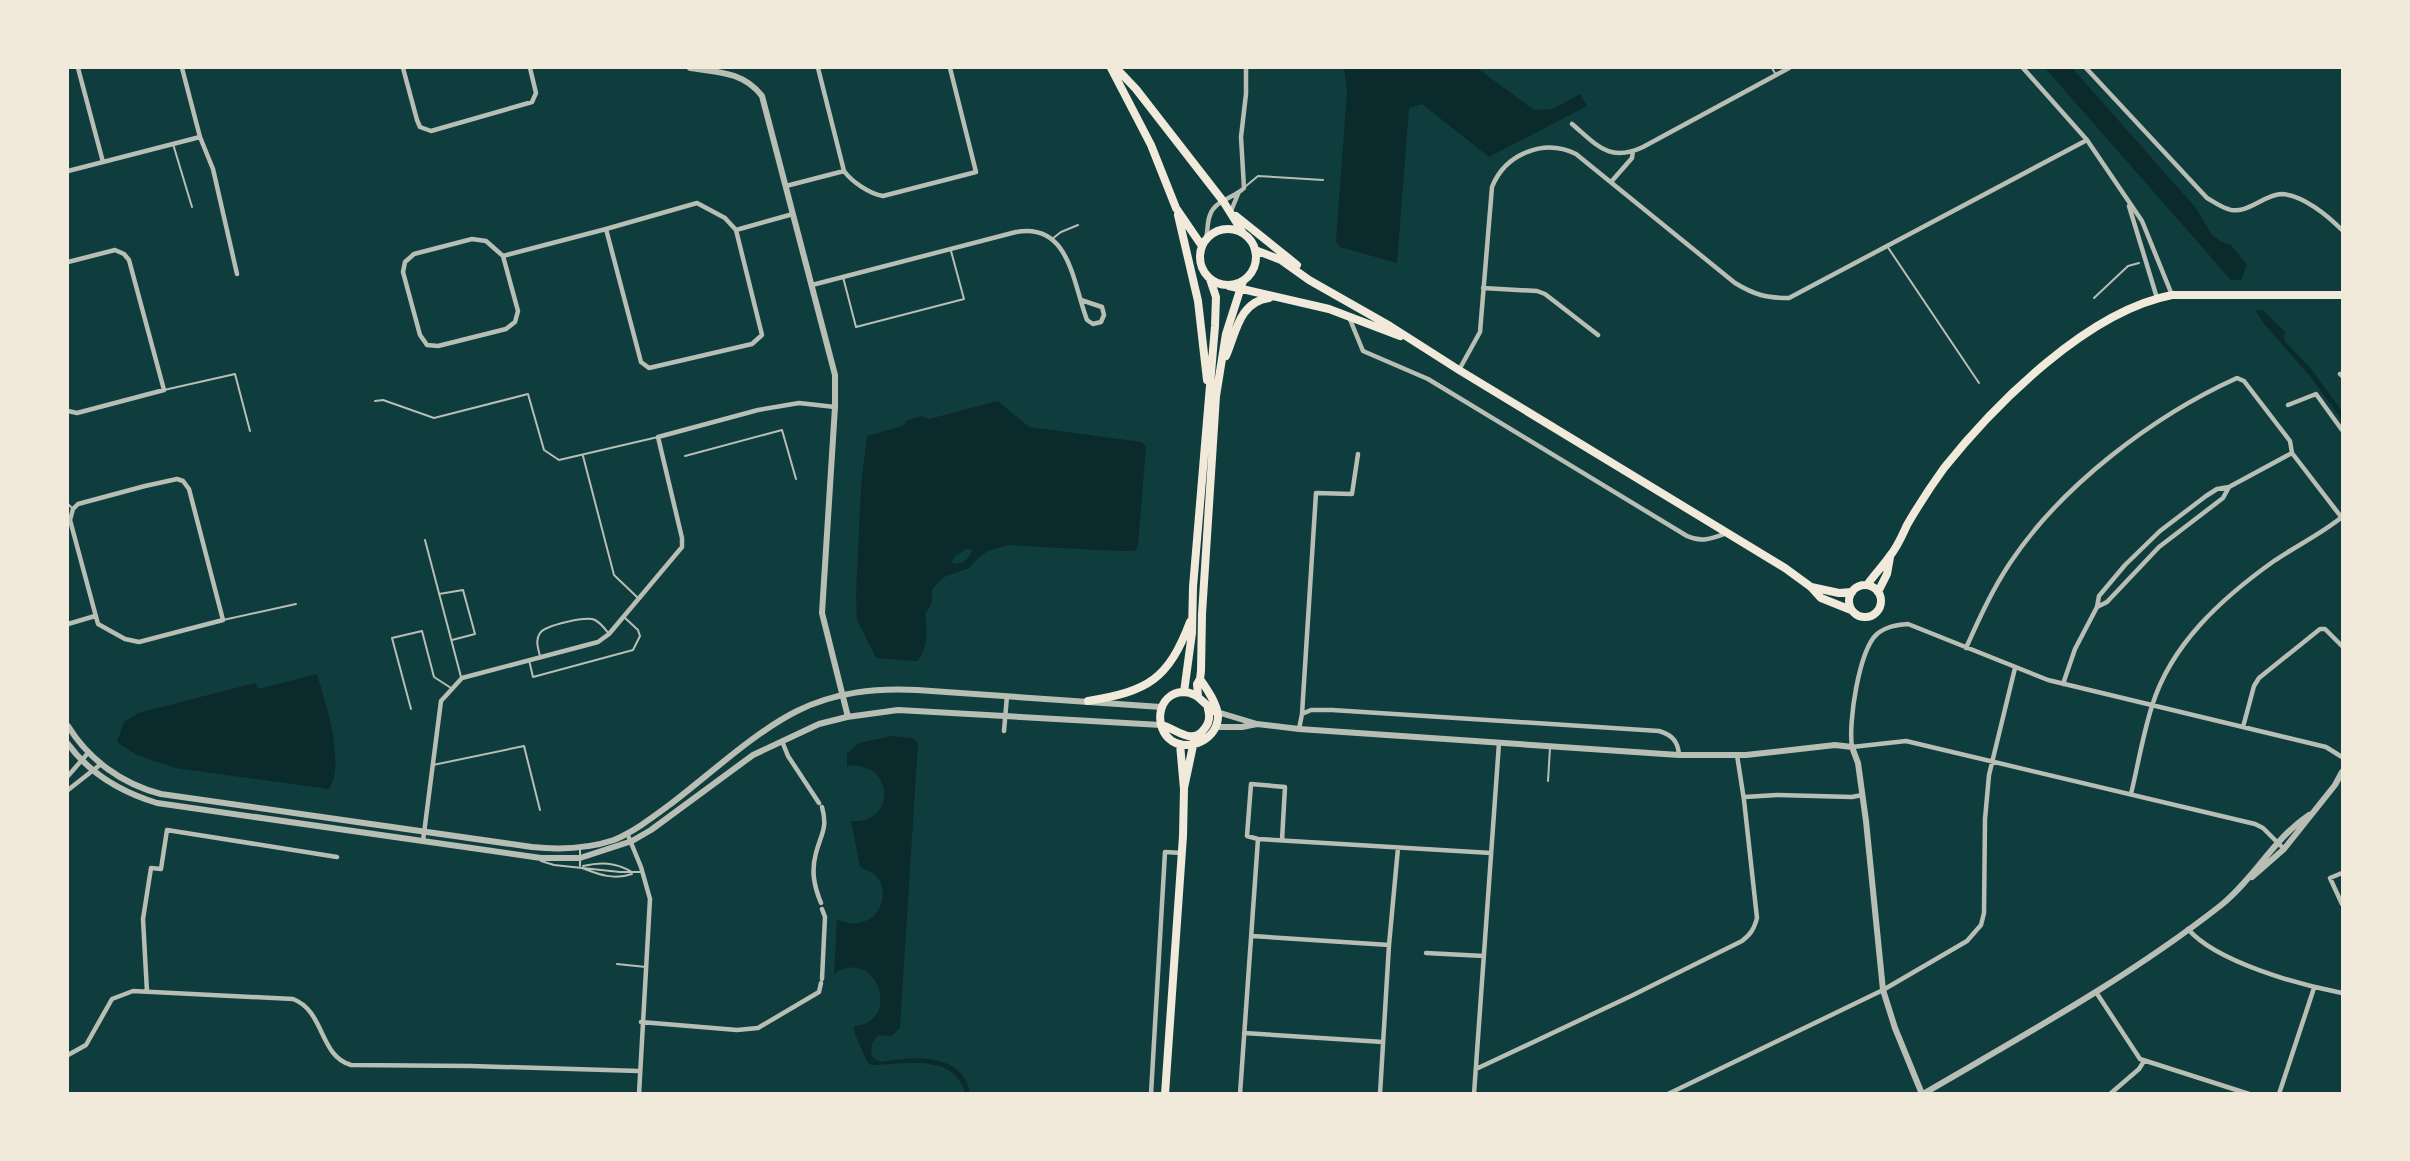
<svg xmlns="http://www.w3.org/2000/svg" width="2410" height="1161" font-family="'Roboto Condensed',sans-serif">
  <style>
    .water { fill: #0a2a2b; fill-rule: evenodd }
    .pier { fill: #0f3d3e }
    .lines { fill: none; stroke-linecap: round; stroke-linejoin: round }
    .service { stroke: #b8beb3; stroke-width: 2 }
    .minor { stroke: #b8beb3; stroke-width: 4.5 }
    .tertiary { stroke: #b8beb3; stroke-width: 6 }
    .primary { stroke: #f1e9da; stroke-width: 8 }
  </style>
  <rect width="100%" height="100%" fill="#0f3d3e"/>
  <path class="water" d="M1344 68H1477L1534 110 1553 109 1580 94 1587 106 1489 157 1422 104 1409 108 1397 263 1340 247 1336 241 1347 92Z
    M2045 68H2072L2196 208 2212 235 2222 242 2230 244 2247 265 2241 280 2265 312 2285 332 2284 340 2311 369 2342 411V420L2309 375 2264 324 2256 311 2231 280Z
    M998 401 1029 427 1141 442 1146 446 1138 545 1135 551H1118L1008 545 988 551 977 559 969 568 944 577 932 589V602L925 615C928 630 928 648 917 661L876 658 857 620 856 595 861 487 867 436 903 426 906 421 921 416 929 419ZM966 549 972 550C971 558 960 566 952 563L954 557Z
    M317 674C325 701 346 763 329 789L175 768 137 755 117 742 124 722 138 713 255 683 258 688H263Z
    M891 736 912 738 918 743 900 1028 891 1036 878 1035 872 1044 871 1056 880 1062C911 1057 963 1051 970 1093H965C955 1052 902 1065 871 1065L867 1062 855 1034 854 1026C903 1023 877 945 834 974L837 919C872 937 898 895 873 873 870 871 863 869 860 867L851 821C855 821 861 821 865 820 897 810 888 760 847 766V754L859 743Z"/>
  <path class="pier" d="M2228 280H2245L2268 311 2252 310Z"/>
  <g class="lines">
    <path class="service" d="M1772 68 1776 75
      M173 144 192 207
      M1246 186 1258 176 1323 180
      M1052 239 1061 232 1078 225
      M1887 246 1979 383
      M843 277 856 327 964 299 951 251
      M2094 298 2128 266 2139 263
      M164 390 235 374 250 431
      M375 401 383 400 434 418 528 394 544 450 559 460 658 437
      M583 456 614 575 638 598
      M685 456 782 430 796 479
      M68 504 73 509
      M425 540 461 677
      M439 594 463 590 475 634 452 640
      M223 620 296 604
      M540 656C538 648 535 640 540 633 546 625 586 616 595 620 601 623 605 629 609 634
      M529 660 533 677 633 650 640 636 638 630 624 617
      M411 709 392 638 422 631 434 677 451 688
      M433 765 524 746 540 810
      M1548 781 1550 748
      M580 848V866
      M541 861 554 865 620 872H642
      M583 866C601 862 615 862 632 872
      M582 868C600 875 614 880 632 874
      M617 964 646 967"/>
    <path class="minor" d="M182 68 200 137 213 169 237 274
      M403 68 417 120 420 127 431 131 532 102 536 93 530 68
      M818 68 844 171C852 182 870 194 883 196L976 172 950 68
      M2023 68 2087 140 2142 221 2172 295
      M2086 68 2207 198C2214 202 2221 207 2228 209 2246 216 2264 194 2282 194 2303 195 2328 216 2342 230
      M1572 124C1597 145 1609 163 1643 147L1789 68
      M103 162 200 137
      M68 171 103 162 78 68
      M1611 182 1632 158 1633 151
      M786 186 844 171
      M697 203 725 218 736 230 762 335 752 344 649 368 641 362 606 229Z
      M2129 206 2157 298
      M1231 211 1238 194
      M736 230 793 214
      M472 239 486 241 503 256 518 311 515 322 506 329 438 346 427 345 420 335 403 272 405 262 414 254Z
      M1206 239C1208 231 1207 222 1210 215 1215 200 1234 198 1244 188L1241 137 1246 94V68
      M503 256 606 229
      M68 262 115 250 124 254 129 260 164 390 77 413 68 411
      M812 285 1016 232C1070 222 1073 284 1087 320L1093 324 1101 322 1104 315 1102 307 1081 300
      M1483 288 1537 291 1545 294 1598 335
      M1349 317 1363 351 1428 379 1687 536C1702 543 1713 538 1727 533
      M1459 370 1480 332 1492 187C1505 154 1544 138 1576 154L1735 283C1755 295 1766 298 1789 298L2087 140
      M2340 374 2342 376
      M2288 405 2316 394 2342 430
      M177 479 183 481 189 489 223 620 139 642 125 639 98 624 70 520 73 509 78 504 145 486Z
      M2097 607 2107 602 2159 547 2223 498 2229 487
      M68 624 95 616
      M1966 648C1979 619 1992 590 2010 563 2061 486 2153 416 2237 378L2244 381 2290 441 2292 453 2342 518
      M2063 684 2075 649 2097 607 2099 596 2125 565 2160 531 2206 496 2217 489 2229 487 2292 453
      M1302 714 1311 710H1332L1659 731C1672 735 1678 741 1679 755
      M2243 727 2254 686 2259 678 2320 629H2325L2342 646
      M1299 729 1302 714 1316 493 1352 494 1358 454
      M1004 731 1007 696
      M782 741 788 756 819 803
      M68 776 88 753
      M68 790 101 764
      M2131 794C2138 765 2143 734 2152 706 2171 644 2222 598 2274 561 2296 546 2321 534 2342 517
      M1744 797 1777 795 1852 797 1862 795
      M627 833 641 867 650 899 639 1094
      M1282 840 1285 787 1251 784 1247 836 1258 839 1491 853
      M423 841 441 701 462 678 598 642 609 634 682 547V538L658 437 758 410 799 403 835 407
      M2284 849 2263 828 2255 824 1906 741 1852 747C1848 723 1859 650 1877 634 1887 626 1897 625 1908 624L2048 680 2326 747 2342 757
      M2342 873 2330 878 2342 904
      M821 903C814 886 811 871 816 853 821 834 828 828 822 807
      M2188 929C2216 962 2300 985 2342 993
      M1252 936 1389 945
      M1426 953 1484 956
      M822 979 825 917 822 909
      M147 992 143 919 151 868 161 869 167 830 337 857
      M2096 992 2140 1059 2249 1094
      M641 1022 737 1030 758 1028 819 992 821 983
      M1244 1033 1383 1042
      M68 1055 86 1045 112 999 133 991 293 999C325 1011 319 1056 351 1065L471 1066 639 1071
      M1476 1069 1631 996 1742 941C1751 934 1754 929 1757 918L1744 800 1737 755
      M1151 1094 1165 852 1182 853
      M1240 1094 1258 839
      M1380 1094 1389 945 1398 848
      M1474 1094 1499 743
      M1668 1094 1883 990 1967 941 1981 925 1984 913 1985 819 1989 775 2015 668
      M2110 1094 2139 1069 2144 1061
      M2279 1094 2314 988"/>
    <path class="tertiary" d="M690 68C718 72 744 72 762 96L835 375V407L822 613 848 717
      M1217 712 1257 724 1299 729 1679 755H1746L1835 745 1852 747 1858 763 1866 821 1883 990 1895 1028 1922 1094
      M68 726C89 760 122 784 161 794L532 847C560 850 587 849 614 840 635 831 653 817 672 803 710 774 755 732 797 711 835 692 875 688 917 690L1161 707
      M1215 727H1242L1257 724
      M68 744C90 774 121 792 157 803L541 858H580L632 841 651 830 753 755 819 724 847 717 898 710 1161 725
      M2252 877 2284 849 2335 785 2342 772
      M1923 1094C2024 1035 2128 978 2220 906 2254 879 2273 839 2309 815"/>
    <path class="primary" d="M1111 68 1151 145 1176 208 1202 246
      M1116 68 1136 89 1223 201 1243 233
      M1178 215 1198 301 1207 380
      M1236 216 1297 265
      M1200 257a28 28 0 1 1 56 0a28 28 0 1 1-56 0Z
      M1255 250 1281 260 1309 280 1390 326 1459 370 1785 568 1811 587 1821 598 1851 610
      M1229 286 1329 309 1400 336
      M1226 356C1236 333 1239 302 1269 298
      M1849 601a16 16 0 1 1 32 0a16 16 0 1 1-32 0Z
      M1867 585C1874 575 1882 567 1889 557 1897 548 1902 536 1907 525 1918 506 1931 486 1944 468 1996 403 2088 311 2172 295H2342
      M1811 587 1839 593 1852 592
      M1878 592 1887 574 1890 557
      M1200 679C1207 689 1218 705 1218 717 1217 739 1190 752 1172 741 1153 728 1157 693 1183 692 1200 692 1204 707 1217 712
      M1184 692 1192 633 1193 587 1215 326 1216 297 1210 279
      M1198 696 1197 684 1200 679 1201 671 1202 614 1216 396 1226 334 1243 281
      M1088 701C1148 691 1168 680 1190 622
      M1161 725C1176 728 1192 747 1205 728 1210 722 1210 716 1208 709
      M1184 788 1194 741
      M1165 1094 1183 836 1184 789 1180 744"/>
  </g>
  <rect width="2410" height="1161" fill="none" stroke="#f1e9da" stroke-width="138"/>
</svg>
